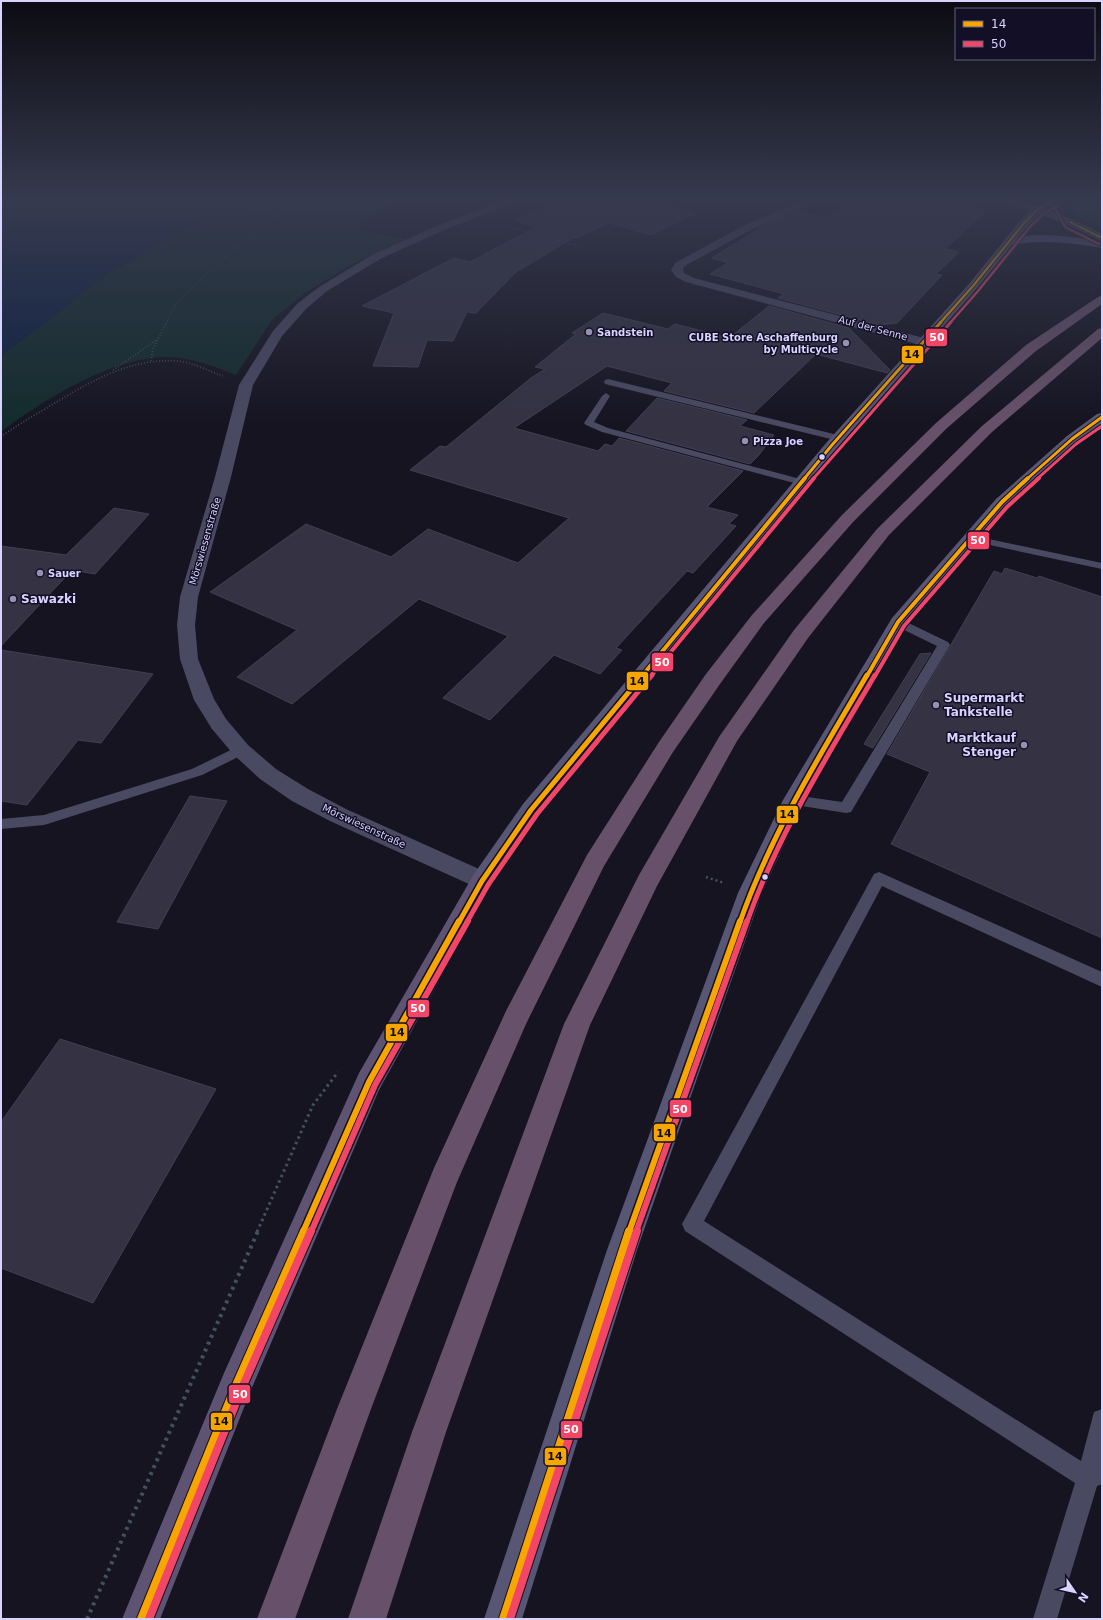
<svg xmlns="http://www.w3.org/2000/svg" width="1103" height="1620" font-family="'DejaVu Sans',sans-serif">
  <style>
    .green { fill: #132c2d }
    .water { fill: #0d2144 }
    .building { fill: #343243; stroke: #433f54 }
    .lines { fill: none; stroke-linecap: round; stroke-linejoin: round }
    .path-far4 { stroke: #44505f; stroke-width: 1; stroke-dasharray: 1 1.5; stroke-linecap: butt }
    .path-far3 { stroke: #44505f; stroke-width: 1.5; stroke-dasharray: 1 2; stroke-linecap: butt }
    .path-far2 { stroke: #44505f; stroke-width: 2.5; stroke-dasharray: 2 3; stroke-linecap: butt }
    .path-far1 { stroke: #44505f; stroke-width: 3; stroke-dasharray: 2.5 3.5; stroke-linecap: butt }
    .path { stroke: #44505f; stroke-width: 4; stroke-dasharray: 3 4.5; stroke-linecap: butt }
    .lane { fill: #4a4962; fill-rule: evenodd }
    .street { fill: #4a4962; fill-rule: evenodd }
    .secondary { fill: #575674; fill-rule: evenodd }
    .primary { fill: #5e5373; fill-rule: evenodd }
    .highway { fill: #67516a; fill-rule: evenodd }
    .bus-1-far5-casing { stroke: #130f26; stroke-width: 4 }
    .bus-1-far4-casing { stroke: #130f26; stroke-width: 5 }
    .bus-1-far3-casing { stroke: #130f26; stroke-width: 6 }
    .bus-1-far2-casing { stroke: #130f26; stroke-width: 8 }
    .bus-1-far1-casing { stroke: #130f26; stroke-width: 9 }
    .bus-1-casing { stroke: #130f26; stroke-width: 10 }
    .bus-2-far5-casing { stroke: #130f26; stroke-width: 4 }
    .bus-2-far4-casing { stroke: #130f26; stroke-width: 5 }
    .bus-2-far3-casing { stroke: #130f26; stroke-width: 6 }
    .bus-2-far2-casing { stroke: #130f26; stroke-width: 8 }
    .bus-2-far1-casing { stroke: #130f26; stroke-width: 9 }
    .bus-2-casing { stroke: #130f26; stroke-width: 10 }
    .bus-1-far5 { stroke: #f7a600; stroke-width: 2.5 }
    .bus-1-far4 { stroke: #f7a600; stroke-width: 3 }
    .bus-1-far3 { stroke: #f7a600; stroke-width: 4 }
    .bus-1-far2 { stroke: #f7a600; stroke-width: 5 }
    .bus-1-far1 { stroke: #f7a600; stroke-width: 6 }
    .bus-1 { stroke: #f7a600; stroke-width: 8 }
    .bus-2-far5 { stroke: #f34667; stroke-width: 2.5 }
    .bus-2-far4 { stroke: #f34667; stroke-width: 3 }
    .bus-2-far3 { stroke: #f34667; stroke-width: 4 }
    .bus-2-far2 { stroke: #f34667; stroke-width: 5 }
    .bus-2-far1 { stroke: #f34667; stroke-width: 6 }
    .bus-2 { stroke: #f34667; stroke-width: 8 }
    .poi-dot { fill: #9591b1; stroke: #130f26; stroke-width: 1.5 }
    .bus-dot { fill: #d9d4ff; stroke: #130f26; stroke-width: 1.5 }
    .labels { text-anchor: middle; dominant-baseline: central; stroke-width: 3; stroke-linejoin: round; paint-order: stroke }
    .far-street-label { font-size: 10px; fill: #d9d4ff; stroke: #130f26 }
    .far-poi-label { font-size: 10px; font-weight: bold; fill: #d9d4ff; stroke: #130f26; text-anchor: start }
    .poi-label { font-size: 12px; font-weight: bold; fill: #d9d4ff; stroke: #130f26; text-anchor: start }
    .line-badge { stroke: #130f26; stroke-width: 1.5 }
    .badge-label { font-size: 11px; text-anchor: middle; font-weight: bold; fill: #fff }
    .pale-badge-label { font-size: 11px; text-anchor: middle; font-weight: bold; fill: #111 }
  </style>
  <rect width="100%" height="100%" fill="#161421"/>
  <path class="green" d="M270 198H398L356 229 405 239 351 265 306 292 272 320 236 375C214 366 192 358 168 357 114 356 43 400 1 432V355L50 319 105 275 183 231Z
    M1077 198H1102V229L1086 221 1068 207 1069 203Z"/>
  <path class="water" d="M1 198H270L183 231 105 275 50 319 1 355Z"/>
  <path class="building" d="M547 198H665L655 202 696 213 651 235 609 223 576 238H573L516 272 476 313 467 312 453 341 427 340 418 367 373 366 394 313 362 306 454 258 470 262 536 227 514 220 547 207 545 206Z
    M855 198H879L917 205 926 198 987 210 945 249 959 252 936 274 942 275 897 323 879 325 778 298 784 294 710 274 728 263 712 258 763 226 797 211 826 218Z
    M769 306 849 328 890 370 887 373 816 354 754 413 664 391 672 383 607 366 514 428 598 451 605 444 612 446 619 438 743 471 707 507 738 515 729 524 736 526 693 573 687 571 616 648 622 650 600 674 554 655 490 720 443 698 508 636 419 599 292 704 237 677 297 630 210 592 306 524 391 557 428 529 518 563 569 518 410 470 440 446 446 447 531 378 545 369 535 367 576 334 572 333 603 313 668 329 675 324 729 338Z
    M657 398 747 420 740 426 774 435 759 455 750 464 626 431Z
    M114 508 149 514 95 574 72 570 1 646V546L66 555Z
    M1005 568 1037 578 1039 576 1102 597V938L891 844 930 772 887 754 994 571 1002 574Z
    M1 650 153 674 101 743 78 740 27 805 1 801Z
    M931 653 873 748 864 744 920 654Z
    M190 796 227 801 158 929 117 922Z
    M60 1039 216 1089 93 1303 1 1268V1122Z"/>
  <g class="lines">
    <path class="path-far4" d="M505 226 582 247
      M166 323 177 302 219 263 299 198"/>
    <path class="path-far3" d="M151 361 153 349 167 322
      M113 370 158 339
      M1 437C18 424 37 414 55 403 93 380 131 358 177 361 193 362 208 371 223 376"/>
    <path class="path-far2" d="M706 877 724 883"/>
    <path class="path-far1" d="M257 1232 313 1105 338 1072"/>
    <path class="path" d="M87 1619 258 1231"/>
    <path class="lane" d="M608 379 842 436 844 438 839 441 605 384 604 382 605 380Z
      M606 393 610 396 594 422 608 428 804 480 806 482 804 484H798L602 432 586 425 584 423 602 396Z
      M970 535 1102 563V569L966 540 965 538 966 536Z
      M898 618 948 642 950 645 851 812 846 813 789 804 787 800 789 796 794 795 842 802 937 646 894 625 892 622 894 619Z
      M241 745 246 747 248 750 246 753 202 775 44 825 1 829V819L44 815 192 769Z
      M879 872 1102 972V987L882 886 704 1221 1081 1461 1094 1412 1102 1409V1484L1097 1486 1057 1619H1033L1075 1483 685 1231 682 1224 874 874Z"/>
    <path class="street" d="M511 198H524L522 200 444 230 380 259 327 291 306 309 282 336 253 385 231 477 198 597 195 625 198 659 214 699 226 719 248 745 276 769 308 789 346 809 490 874 494 881 490 888 482 890 330 821 292 801 260 779 234 755 212 729 194 700 180 659 177 625 180 597 215 477 239 385 273 331 298 303 319 287 372 255 436 226Z
      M809 198H821L819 200 751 230 688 264 684 267 683 270 684 273 694 278 928 339 930 342 928 345H920L686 282 676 277 671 270 675 263 743 226Z
      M993 198H1007L1041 208 1042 210 1037 213 995 200Z"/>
    <path class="secondary" d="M1050 198H1061L1045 209 1074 220 1102 234V241L1066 224 1039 214 1018 237C1046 232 1075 237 1102 242V248C1072 243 1042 239 1012 245L977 288 837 448 539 816 490 888 482 890 474 888 470 881 474 874 523 804 827 442 969 284 1020 221 1033 208Z
      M1102 413V424L1077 442 1008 505 906 625 804 801 762 893 637 1250 522 1619H484L607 1250 738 893 783 800 892 618 996 499 1067 436 1097 414Z"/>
    <path class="primary" d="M482 872 490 874 494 881 379 1090 251 1390 160 1619H122L224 1373 359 1073 474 874Z"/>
    <path class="highway" d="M1102 295V304L1036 351 946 429 854 521 764 623 720 684 673 752 604 866 526 1024 457 1182 371 1409 295 1619H257L337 1409 434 1168 506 1011 587 855 659 742 706 674 752 615 842 515 936 423 1026 345 1098 297Z
      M1102 328V338L992 432 889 535 808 638 737 741 657 886 590 1025 446 1432 386 1619H348L412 1432 564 1024 639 875 719 737 794 630 877 529 982 426 1098 329Z"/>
    <g class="bus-1-far5-casing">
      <path id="bus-1-far5" d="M1070 222 1102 238
        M940 323 973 286 1024 223 1037 210 1056 198"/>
    </g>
    <g class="bus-1-far4-casing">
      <path id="bus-1-far4" d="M804 479 832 445 941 322
        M1027 479 1072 439 1102 417"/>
    </g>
    <g class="bus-1-far3-casing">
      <path id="bus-1-far3" d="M642 676 805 478
        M867 676 898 622 1002 502 1028 478"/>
    </g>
    <g class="bus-1-far2-casing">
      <path id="bus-1-far2" d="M459 922 482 881 531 810 643 675
        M740 922C771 834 820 755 867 675"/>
    </g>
    <g class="bus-1-far1-casing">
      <path id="bus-1-far1" d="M303 1232 369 1082 459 921
        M629 1232 740 921"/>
    </g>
    <g class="bus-1-casing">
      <path id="bus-1" d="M141 1619 236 1385 304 1231
        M503 1619 629 1231"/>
    </g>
    <g class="bus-2-far5-casing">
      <path id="bus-2-far5" d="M1051 201 1065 227 1099 244
        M950 323 978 291 1029 228 1041 216 1060 204"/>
    </g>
    <g class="bus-2-far4-casing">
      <path id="bus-2-far4" d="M813 479 951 322
        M1037 479 1076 444 1102 426"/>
    </g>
    <g class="bus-2-far3-casing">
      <path id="bus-2-far3" d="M651 676 814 478
        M875 676 904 626 1007 507 1039 478"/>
    </g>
    <g class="bus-2-far2-casing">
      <path id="bus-2-far2" d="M467 922 488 885 537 814 652 675
        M747 922C778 834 828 755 875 675"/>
    </g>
    <g class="bus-2-far1-casing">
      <path id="bus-2-far1" d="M311 1232 375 1085 468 921
        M636 1232 747 921"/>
    </g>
    <g class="bus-2-casing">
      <path id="bus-2" d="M149 1619 242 1388 311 1231
        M510 1619 637 1231"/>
    </g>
    <use href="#bus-1-far5" class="bus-1-far5"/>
    <use href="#bus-1-far4" class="bus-1-far4"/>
    <use href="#bus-1-far3" class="bus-1-far3"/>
    <use href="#bus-1-far2" class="bus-1-far2"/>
    <use href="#bus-1-far1" class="bus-1-far1"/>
    <use href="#bus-1" class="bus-1"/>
    <use href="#bus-2-far5" class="bus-2-far5"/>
    <use href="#bus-2-far4" class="bus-2-far4"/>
    <use href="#bus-2-far3" class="bus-2-far3"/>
    <use href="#bus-2-far2" class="bus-2-far2"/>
    <use href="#bus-2-far1" class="bus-2-far1"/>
    <use href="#bus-2" class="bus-2"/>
  </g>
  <linearGradient id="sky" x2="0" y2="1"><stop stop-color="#0c0b12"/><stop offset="0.47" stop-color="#363a4e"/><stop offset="1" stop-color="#363a4e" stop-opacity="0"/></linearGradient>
  <rect width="1103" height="424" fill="url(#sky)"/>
  <g class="poi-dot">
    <circle cx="589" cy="332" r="4"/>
    <circle cx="846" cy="343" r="4"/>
    <circle cx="745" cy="441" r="4"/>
    <circle cx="40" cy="573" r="4"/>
    <circle cx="13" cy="599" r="4"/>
    <circle cx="936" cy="705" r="4"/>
    <circle cx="1024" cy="745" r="4"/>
  </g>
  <g class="bus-dot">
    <circle cx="822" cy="457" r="3.5"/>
    <circle cx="765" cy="877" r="3.5"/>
  </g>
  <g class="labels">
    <g class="far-street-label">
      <text transform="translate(873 328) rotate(15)">Auf der Senne</text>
      <text transform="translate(205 541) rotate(-74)">Mörswiesenstraße</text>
      <text transform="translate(364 826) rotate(25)">Mörswiesenstraße</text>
    </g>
    <g class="far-poi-label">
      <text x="597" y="332">Sandstein</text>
      <text x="838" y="337" text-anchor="end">CUBE Store Aschaffenburg<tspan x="838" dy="12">by Multicycle</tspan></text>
      <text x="753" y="441">Pizza Joe</text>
      <text x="48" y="573">Sauer</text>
    </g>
    <g class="poi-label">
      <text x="21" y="599">Sawazki</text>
      <text x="944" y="698">Supermarkt<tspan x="944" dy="14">Tankstelle</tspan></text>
      <text x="1016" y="738" text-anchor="end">Marktkauf<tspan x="1016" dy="14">Stenger</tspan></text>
    </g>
  </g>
  <g class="line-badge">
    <rect x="925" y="328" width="23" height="19" rx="4" fill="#f34667"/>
    <rect x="901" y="345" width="23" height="19" rx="4" fill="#f7a600"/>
    <rect x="967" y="531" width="23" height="19" rx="4" fill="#f34667"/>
    <rect x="651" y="652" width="23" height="20" rx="4" fill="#f34667"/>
    <rect x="626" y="671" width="23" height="20" rx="4" fill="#f7a600"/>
    <rect x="776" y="805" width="23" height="19" rx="4" fill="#f7a600"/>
    <rect x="407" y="999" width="23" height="19" rx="4" fill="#f34667"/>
    <rect x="385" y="1023" width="23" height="19" rx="4" fill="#f7a600"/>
    <rect x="669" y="1099" width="23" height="19" rx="4" fill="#f34667"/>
    <rect x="653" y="1123" width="23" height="19" rx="4" fill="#f7a600"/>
    <rect x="228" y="1384" width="23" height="20" rx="4" fill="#f34667"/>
    <rect x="210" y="1412" width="23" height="19" rx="4" fill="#f7a600"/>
    <rect x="560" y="1420" width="23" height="19" rx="4" fill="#f34667"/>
    <rect x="544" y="1447" width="23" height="19" rx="4" fill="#f7a600"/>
  </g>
  <g class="badge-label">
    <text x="937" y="341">50</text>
    <text x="978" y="544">50</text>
    <text x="662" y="666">50</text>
    <text x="418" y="1012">50</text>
    <text x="680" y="1113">50</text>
    <text x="240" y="1398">50</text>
    <text x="571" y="1433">50</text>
  </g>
  <g class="pale-badge-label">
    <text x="912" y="358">14</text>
    <text x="637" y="685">14</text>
    <text x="787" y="818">14</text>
    <text x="397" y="1036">14</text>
    <text x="664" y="1137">14</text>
    <text x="221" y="1425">14</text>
    <text x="555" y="1460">14</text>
  </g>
  <rect width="1103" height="1620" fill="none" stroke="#d9d4ff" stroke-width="4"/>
  <rect x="955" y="8" width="140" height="52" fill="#130f26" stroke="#625e7d"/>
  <rect x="963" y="21" width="20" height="6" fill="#f7a600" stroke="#625e7d"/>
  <text x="991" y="28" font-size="12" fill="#d9d4ff">14</text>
  <rect x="963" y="41" width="20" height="6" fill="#f34667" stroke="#625e7d"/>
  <text x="991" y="48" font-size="12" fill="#d9d4ff">50</text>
  <g transform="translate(1075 1592) rotate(124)" stroke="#130f26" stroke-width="3" paint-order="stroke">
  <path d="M0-3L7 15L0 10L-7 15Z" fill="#d9d4ff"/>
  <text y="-6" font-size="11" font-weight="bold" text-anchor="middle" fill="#d9d4ff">N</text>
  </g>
</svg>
